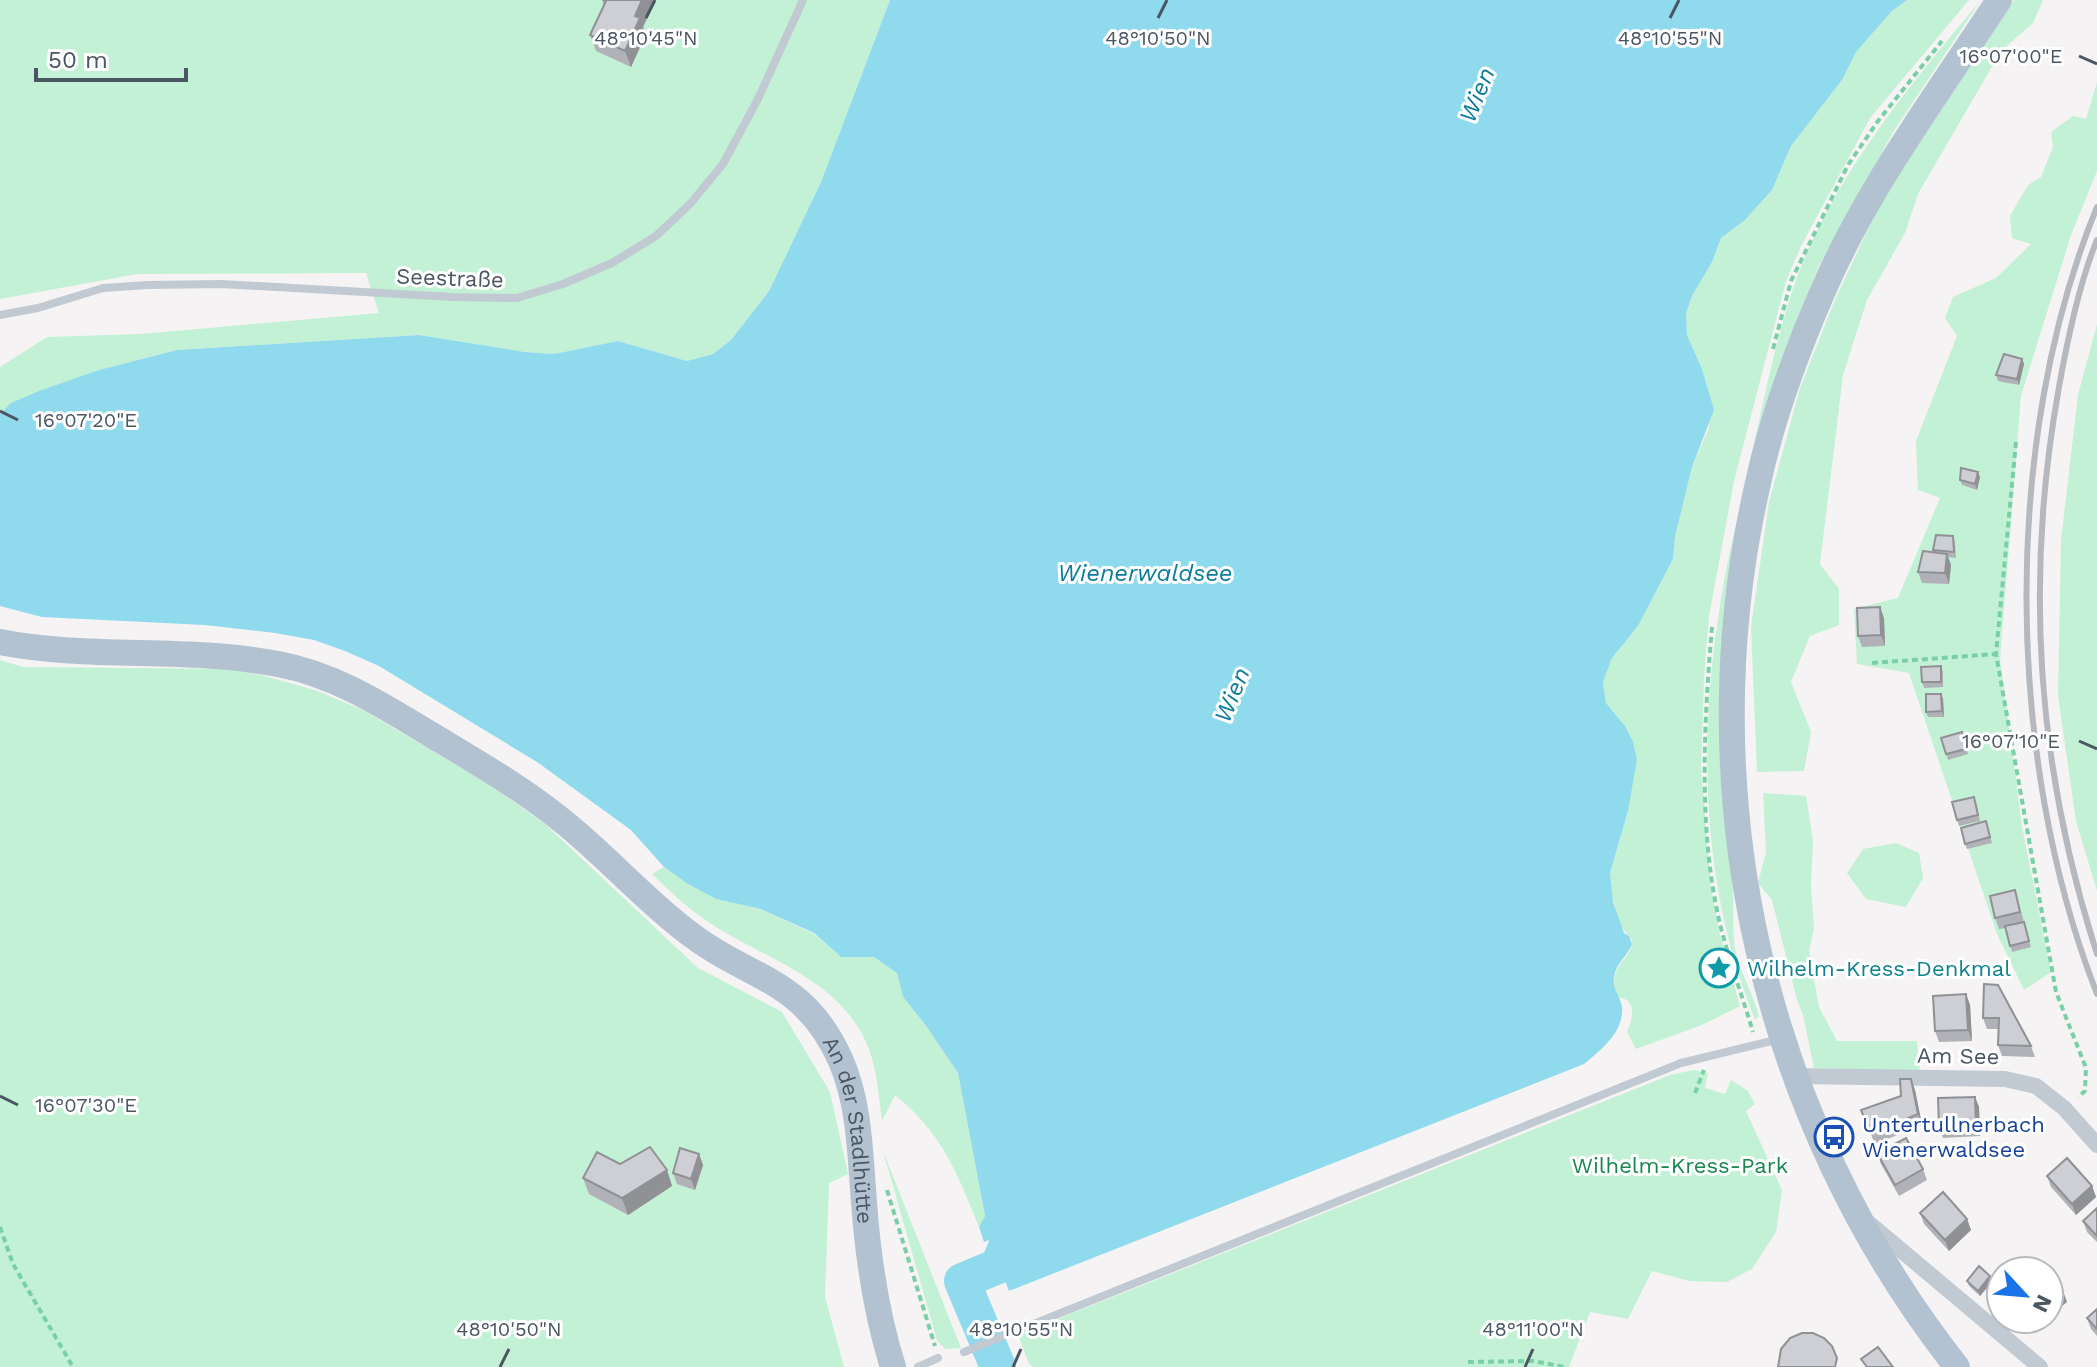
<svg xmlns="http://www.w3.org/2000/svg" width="2097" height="1367" font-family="'Work Sans',sans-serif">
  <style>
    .green { fill: #c3f1d5 }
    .water { fill: #90daee }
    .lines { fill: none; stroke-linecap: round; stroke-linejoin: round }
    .river { stroke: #90daee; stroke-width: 36 }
    .path { stroke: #7ad0a6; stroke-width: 4; stroke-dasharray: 6 4; stroke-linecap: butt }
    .service { stroke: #c1cad2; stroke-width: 8 }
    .minor { stroke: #c1cad2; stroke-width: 16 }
    .primary { stroke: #b3c2d1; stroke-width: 26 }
    .rail { stroke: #b5b8bd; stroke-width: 6 }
    .wall { fill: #b0b2b7 }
    .shaded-wall { fill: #909195 }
    .building { fill: #cdcfd5; stroke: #909195; stroke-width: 2 }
    .ticks { fill: none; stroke: #4a5661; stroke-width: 3 }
    .labels { text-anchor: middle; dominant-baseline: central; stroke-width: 6; stroke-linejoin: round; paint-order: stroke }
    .street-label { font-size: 22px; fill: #4a5661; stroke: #fff }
    .culture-label { font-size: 22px; fill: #0d838f; stroke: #fff; text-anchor: start }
    .transit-label { font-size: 22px; fill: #164399; stroke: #fff; text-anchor: start }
    .park-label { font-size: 22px; fill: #17864f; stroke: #fff }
    .water-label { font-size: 24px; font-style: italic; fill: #0c7c9b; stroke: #fff }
    .ticks-label { font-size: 20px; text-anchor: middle; fill: #4a5661; stroke: #fff; stroke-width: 6; stroke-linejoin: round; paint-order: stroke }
  </style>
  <rect width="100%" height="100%" fill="#f5f3f3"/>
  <path class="green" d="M0 0H890L821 182 769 291 731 340 713 354 687 361 618 341 554 354 525 352 419 335 177 350 99 370 0 414V367L47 337 141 334 379 313 366 273 137 274 0 299Z
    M1907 0H1969L1870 118 1801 246 1786 281 1734 481 1709 616 1704 678 1701 768 1711 887 1719 931 1740 1006 1702 1025 1636 1049 1627 1032C1633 1017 1638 999 1617 997 1606 963 1631 964 1632 940L1620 925 1610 888V873L1628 811 1625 726 1606 703 1603 682 1612 658 1638 626 1673 559 1675 537 1692 467 1709 428V393L1702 369 1687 335 1686 315 1692 296 1712 262 1721 238 1744 221 1772 190 1791 146 1842 80 1856 52 1892 11Z
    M1981 0 1895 129 1818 268 1780 362 1746 479C1760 420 1771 359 1789 301 1824 187 1906 90 1981 0Z
    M2014 0H2043L2033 23 2001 51 1918 194 1905 233 1867 300 1843 375 1820 564 1839 589V625L1810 636 1791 682 1811 732 1804 771 1757 772 1751 627 1769 502 1800 388 1834 302 1883 197Z
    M2097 82V171L2071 235 2021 396 2000 659 2022 826 2051 972 2024 990 1997 934 1909 673 1857 664 1854 609 1898 598 1940 498 1918 490 1916 441 1957 336 1945 318 1953 297 1996 278 2031 244 2012 238 2010 216 2028 185 2041 177 2053 147 2051 132 2073 116 2086 119Z
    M2097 324V891L2076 821 2058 696 2061 540 2078 395Z
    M1740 508C1716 636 1714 751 1732 880 1735 904 1731 930 1736 954 1742 976 1754 995 1759 1017L1755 1019C1689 859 1699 672 1740 508Z
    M0 660 23 667 238 669 315 690 363 710 495 788 546 825 698 968 782 1012 830 1092 848 1174 829 1183 825 1297 844 1367H0Z
    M1763 793 1806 796 1813 840 1811 887 1814 928 1809 951 1819 1007 1837 1041H1917L1920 1072 1814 1068 1803 1015 1797 1000 1772 900 1758 883 1766 852Z
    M1896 843 1919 853 1923 878 1906 907 1866 899 1847 873 1863 849Z
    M664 867 688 884 716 899 761 909 814 934 841 957H874L897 973 903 997 924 1023 958 1073 985 1216 979 1227C957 1172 942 1133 895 1095L882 1121C879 1097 877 1071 869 1049 842 980 769 961 713 925 691 911 671 893 652 874Z
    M1694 1070 1708 1073 1705 1088 1725 1094 1731 1080 1748 1091 1755 1104 1746 1111 1782 1190 1776 1232 1752 1269 1727 1282 1689 1281 1652 1271 1628 1319 1590 1312 1569 1367H1033L1029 1364 1018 1335 1670 1075Z
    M883 1151 961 1348 945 1349 937 1340Z"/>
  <path class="water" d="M890 0H1907L1892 11 1856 52 1842 80 1791 146 1772 190 1744 221 1721 238 1712 262 1692 296 1686 314 1687 335 1702 369 1714 410 1692 467 1675 537 1673 559 1638 626 1612 658 1603 682 1606 703 1625 726 1633 742 1637 759 1628 811 1610 873 1613 902 1624 933 1629 936 1632 944C1627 957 1616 963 1614 977 1612 990 1621 997 1622 1007 1624 1032 1601 1050 1584 1064L1009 1291 989 1240 984 1242 979 1227 985 1216 958 1073 924 1023 903 997 897 973 874 957H841L814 933 761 909 716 899 688 884 664 867 631 830 537 762 379 666 345 651 314 640 275 633 205 625 42 617 0 606V414L11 403 39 391 99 370 177 350 419 335 525 352 554 354 618 341 687 361 713 354 731 340 769 291 821 182Z"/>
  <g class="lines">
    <path class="river" d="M998 1367 962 1281 998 1266 1017 1221"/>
    <path class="path" d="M1773 349 1791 281 1848 165 1878 121 1942 41
      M2016 442 1996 654 2056 992 2086 1068 2085 1091 2078 1097
      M1712 627C1704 722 1698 827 1719 920 1728 958 1742 995 1753 1032
      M1872 663 1996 654
      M1695 1093 1704 1070
      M887 1190 935 1346
      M0 1227 13 1264 73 1367
      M1468 1362 1533 1361 1565 1367"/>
    <path class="service" d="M0 315 38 308 103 288 148 285 221 284 452 297 517 298 563 284 612 263 656 236 690 204 723 164 758 99 803 0
      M964 1352 1681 1063 1780 1039
      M918 1367 938 1358"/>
    <path class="minor" d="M1793 1076 2005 1079 2036 1086 2064 1108 2097 1145
      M1870 1224 2040 1367"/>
    <g class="primary">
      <path id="s1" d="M0 642C91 660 186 646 278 664 337 675 385 707 435 737 480 764 525 790 565 823 607 857 643 898 686 931 748 980 804 977 841 1061 860 1105 860 1155 864 1202 868 1258 876 1313 893 1367"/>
      <path d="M1957 1367C1762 1120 1687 790 1758 483 1772 418 1796 353 1822 293 1867 188 1937 95 1999 0"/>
    </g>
    <path class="rail" d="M2097 207C2001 441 2005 759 2097 994
      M2097 240C2080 281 2067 342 2059 387 2024 581 2037 767 2097 954"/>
  </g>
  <path class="wall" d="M602 0H653L654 3 643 27 646 34 631 67 596 51 590 35 604 6Z
    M2022 359 2024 364 2019 385 1998 381 1996 375Z
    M1980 477 1977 490 1962 485 1960 480Z
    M1953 536 1955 542 1956 558 1948 557 1951 565 1949 584 1922 583 1918 572 1934 553 1933 550Z
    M1884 618 1885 646 1862 647 1858 636Z
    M1941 666 1943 672V687L1924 688 1922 682Z
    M1941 694 1943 699 1944 717H1928L1926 712Z
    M1964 738 1968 754 1948 760 1946 754Z
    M1976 802 1980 821 1959 826 1957 820Z
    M1986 821 1992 843 1967 849 1965 844Z
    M2015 890 2031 947 2012 952 2006 928 1999 929 1995 918Z
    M1984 984 2031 1046 2035 1057 2002 1056 1998 1045V1029H1987L1983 1018Z
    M1966 994 1970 1005 1972 1041 1939 1042 1935 1031Z
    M1915 1090 1922 1125 1875 1144 1861 1110Z
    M1975 1097 1979 1107 1980 1136 1943 1138 1939 1127Z
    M1877 1153 1923 1169 1927 1180 1899 1196 1881 1164Z
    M699 1154 703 1165 695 1190 677 1184 673 1173Z
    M620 1164 667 1170 672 1186 628 1215 589 1194 583 1178Z
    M2047 1176 2092 1186 2096 1197 2076 1215 2051 1187Z
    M2097 1208V1242L2087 1232 2083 1221Z
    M1920 1213 1967 1219 1971 1230 1949 1251 1924 1224Z
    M1967 1281 1992 1282 1980 1296 1969 1286Z
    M2097 1309V1336L2091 1329 2087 1318Z"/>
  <path class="shaded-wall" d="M642 0H653L654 3 643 27 646 34 631 67 625 51 635 16Z
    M2022 359 2024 364 2019 385 2017 379Z
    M1978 472 1980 477 1977 490 1975 484Z
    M1947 554 1951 565 1949 584 1945 573Z
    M1880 607 1884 618 1885 646 1881 635Z
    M1941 694 1943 699 1944 717 1942 711Z
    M1966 994 1970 1005 1972 1041 1968 1030Z
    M1911 1079 1915 1090 1922 1125 1918 1114Z
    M1975 1097 1979 1107 1980 1136 1976 1126Z
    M699 1154 703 1165 695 1190 691 1179Z
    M667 1170 672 1186 628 1215 622 1198Z
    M2092 1186 2096 1197 2076 1215 2072 1204Z
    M1967 1219 1971 1230 1949 1251 1945 1240Z
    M1990 1276 1992 1282 1980 1296 1978 1291Z
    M2063 1291 2067 1302 2049 1317V1302Z"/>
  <path class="building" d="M603 0H642L635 16 640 18 625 51 590 35 606 1Z
    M2004 354 2022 359 2017 379 1996 375Z
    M1961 468 1978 472 1975 484 1960 480Z
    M1936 535 1953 536 1954 552 1933 550Z
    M1923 551 1947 554 1945 573 1918 572Z
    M1880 607 1881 635 1858 636 1857 608Z
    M1941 666V682H1922L1921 667Z
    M1926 694H1941L1942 711 1926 712Z
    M1962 732 1966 749 1946 754 1941 738Z
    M1974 797 1978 815 1957 820 1952 802Z
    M1986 821 1990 837 1965 844 1961 828Z
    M2015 890 2020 912 1995 918 1990 896Z
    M2024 922 2029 941 2010 946 2005 926Z
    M1984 984 1998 985 2031 1046 1998 1045 1999 1018H1983Z
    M1966 994 1968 1030 1935 1031 1933 996Z
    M1900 1079H1911L1918 1114 1871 1134 1861 1110 1901 1096Z
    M1975 1097 1976 1126 1939 1127 1938 1098Z
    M1906 1138 1923 1169 1895 1185 1877 1153Z
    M650 1147 667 1170 622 1198 583 1178 597 1152 620 1164Z
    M680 1148 699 1154 691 1179 673 1173Z
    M2067 1158 2092 1186 2072 1204 2047 1176Z
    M1943 1192 1967 1219 1945 1240 1920 1213Z
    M2097 1208V1236L2083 1221Z
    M2042 1265 2047 1271H2036Z
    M1979 1266 1990 1276 1978 1291 1967 1281Z
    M2049 1273 2063 1291 2049 1302Z
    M2097 1309V1329L2087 1318Z
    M1802 1333H1813L1824 1338 1832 1346 1837 1358 1835 1367H1778L1781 1349 1790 1338Z
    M1878 1347 1893 1367H1867L1861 1359Z"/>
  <path class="ticks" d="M646 18 655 0M1158 18 1167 0M1670 18 1679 0M2079 56 2097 64M0 411 18 420M2079 741 2097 749M0 1096 18 1105M500 1367 509 1349M1013 1367 1021 1349M1525 1367 1533 1349"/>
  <defs>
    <g id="sight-ring" transform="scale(2)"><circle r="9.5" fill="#fff" stroke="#0f9aa8" stroke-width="1.5"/><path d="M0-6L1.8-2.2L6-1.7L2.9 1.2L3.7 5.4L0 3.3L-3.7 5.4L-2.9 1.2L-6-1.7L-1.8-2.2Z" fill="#0f9aa8"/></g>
    <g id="bus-ring" transform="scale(2)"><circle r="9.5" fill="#fff" stroke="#1a4fb4" stroke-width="1.5"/><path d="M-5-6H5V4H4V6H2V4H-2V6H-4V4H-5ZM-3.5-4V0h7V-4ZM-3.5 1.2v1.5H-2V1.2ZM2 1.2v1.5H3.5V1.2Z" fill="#1a4fb4"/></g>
  </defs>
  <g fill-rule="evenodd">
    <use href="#sight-ring" x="1719" y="968"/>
    <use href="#bus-ring" x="1834" y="1137"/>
  </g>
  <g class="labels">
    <g class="street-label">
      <text transform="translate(450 278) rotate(2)">Seestraße</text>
      <text transform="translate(1958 1056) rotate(1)">Am See</text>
      <text stroke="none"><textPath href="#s1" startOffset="1048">An der Stadlhütte</textPath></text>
    </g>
    <g class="culture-label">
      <text x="1747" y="968">Wilhelm-Kress-Denkmal</text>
    </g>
    <g class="transit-label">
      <text x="1862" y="1124">Untertullnerbach<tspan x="1862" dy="25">Wienerwaldsee</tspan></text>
    </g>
    <g class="park-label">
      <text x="1680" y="1165">Wilhelm-Kress-Park</text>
    </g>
    <g class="water-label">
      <text transform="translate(1477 95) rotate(-68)">Wien</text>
      <text x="1145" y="573">Wienerwaldsee</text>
      <text transform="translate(1232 695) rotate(-68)">Wien</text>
    </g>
  </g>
  <g class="ticks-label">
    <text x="646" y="45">48°10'45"N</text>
    <text x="1158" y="45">48°10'50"N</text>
    <text x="1670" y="45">48°10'55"N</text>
    <text x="2011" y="63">16°07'00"E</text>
    <text x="86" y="427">16°07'20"E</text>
    <text x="2011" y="748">16°07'10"E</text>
    <text x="86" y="1112">16°07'30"E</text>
    <text x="509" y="1336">48°10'50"N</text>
    <text x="1021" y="1336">48°10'55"N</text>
    <text x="1533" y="1336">48°11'00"N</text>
  </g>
  <g transform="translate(2025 1295) rotate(116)"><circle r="38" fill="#ffffff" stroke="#b7bbc0" stroke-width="2"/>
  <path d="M0-6L14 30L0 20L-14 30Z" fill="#1a73e8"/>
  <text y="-12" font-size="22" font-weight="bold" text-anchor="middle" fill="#4a5661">N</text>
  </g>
  <path d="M36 68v12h150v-12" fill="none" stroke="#4a5661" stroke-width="4"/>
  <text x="48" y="68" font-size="24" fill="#4a5661" stroke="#ffffff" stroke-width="6" paint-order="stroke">50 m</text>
</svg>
